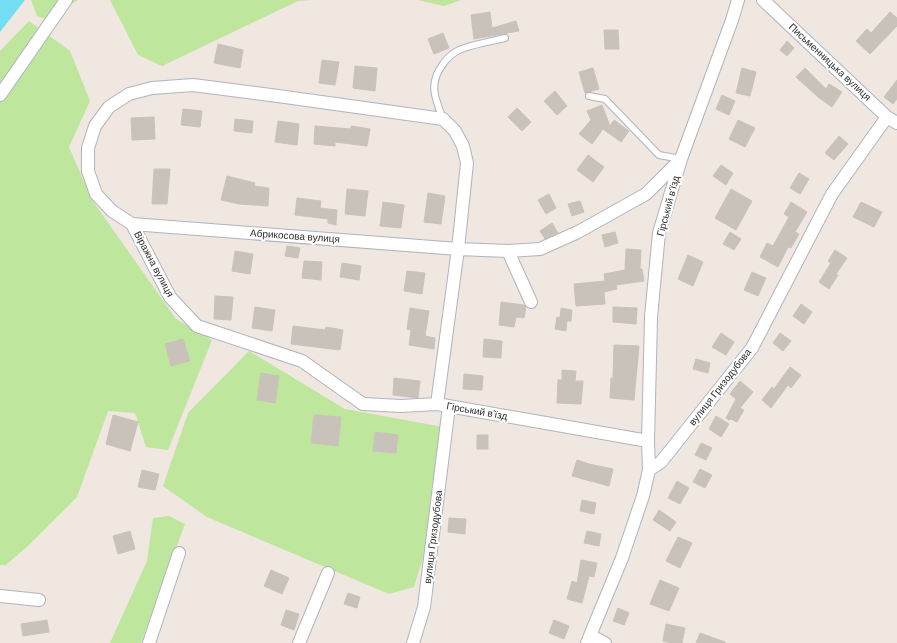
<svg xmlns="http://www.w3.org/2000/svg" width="897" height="643" font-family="'DM Sans',sans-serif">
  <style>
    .green { fill: #bee69d }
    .water { fill: #73def1 }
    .building { fill: #c8c2bb; stroke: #cbc3b9 }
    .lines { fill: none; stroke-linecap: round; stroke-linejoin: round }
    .lane-casing { stroke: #b0b4be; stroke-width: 8 }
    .street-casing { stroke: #b0b4be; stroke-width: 14 }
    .lane { stroke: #fff; stroke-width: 6 }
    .street { stroke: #fff; stroke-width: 12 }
    .labels { text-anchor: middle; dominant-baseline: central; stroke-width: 4; stroke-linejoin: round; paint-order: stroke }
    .street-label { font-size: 10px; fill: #2e2e2e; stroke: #fff }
  </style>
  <rect width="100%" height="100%" fill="#efe7e0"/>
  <path class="green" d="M31 0H78L46 19 37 16Z
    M110 0H312L298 1 162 66 138 55Z
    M418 0H461L444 6Z
    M29 21 70 51 90 101 69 147 92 200 176 319 212 340 168 450 146 447 135 413 108 411 77 497 30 544 6 565H0V51Z
    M249 351 345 409 443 427 437 513 414 587 389 594 207 517 163 486 188 413Z
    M169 516 185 524 141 643H110L147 561 153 518Z"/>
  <path class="water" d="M0 0H25L0 32Z"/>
  <path class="building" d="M490 12 492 28 516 21 519 31 474 39 471 15Z
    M890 12 897 18V26L870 54 856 41 867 29 871 33Z
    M604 30H618L619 49H605Z
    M443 33 449 48 434 54 428 39Z
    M787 41 794 48 787 56 780 50Z
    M218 44 243 50 240 68 214 63Z
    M322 60 339 62 335 85 319 83Z
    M355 66 377 68 375 91 353 88Z
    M593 68 599 89 585 93 579 72Z
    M742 68 756 72 750 96 736 93Z
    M805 68 826 89 829 84 842 92 832 107 818 97 796 77Z
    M897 80V99L893 104 884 97Z
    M555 91 567 106 557 115 544 101Z
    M722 95 735 101 729 115 716 109Z
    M602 105 610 126 614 120 629 131 621 142 603 129 592 144 579 134 591 120 587 111Z
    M517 108 531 122 522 131 508 117Z
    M183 109 202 111 200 127 181 125Z
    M154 117 155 139 132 140 131 118Z
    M235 119 253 121 252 133 234 131Z
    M738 120 755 128 745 147 729 139Z
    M278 121 299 124 297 145 275 142Z
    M315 126 351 129V126L370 129 367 146 335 142V146L314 144Z
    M839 136 848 144 834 160 825 153Z
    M588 155 604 167 593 182 577 170Z
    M721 165 733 173 726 185 713 176Z
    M154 169H170L167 204H152Z
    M799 173 809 179 800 194 790 188Z
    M227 176 255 183 254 186 269 188 268 206 239 204 221 200Z
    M347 189 368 191 365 216 345 214Z
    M731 189 752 201 736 230 715 218Z
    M428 193 445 196 441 224 424 222Z
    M549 194 556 208 546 214 538 200Z
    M297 198 321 201 320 208 337 210 336 225 328 223V219L295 215Z
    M580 201 584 212 572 216 568 204Z
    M383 202 404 205 401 228 380 226Z
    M791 202 807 212 795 232 799 234 791 248 788 247 778 267 760 257 767 243 773 246 789 217 784 214Z
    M861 202 882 212 874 227 853 217Z
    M552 223 558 233 545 239 540 231Z
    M615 232 618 243 605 247 602 235Z
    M730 232 741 239 734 250 723 244Z
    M287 246 300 248 298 258 285 256Z
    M626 249 641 250 640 269H642L644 281 616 285 617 289 604 292 605 304 576 306 574 284 605 281 604 274 625 270Z
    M835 250 847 258 836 274 838 275 829 289 819 282 831 263 828 261Z
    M235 251 253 254 250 274 232 271Z
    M688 255 703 262 693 286 678 279Z
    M304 261 322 262 321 280 302 278Z
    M342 263 361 266 359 280 340 277Z
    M407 271 425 273 422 294 404 291Z
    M752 272 766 278 758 296 744 290Z
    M215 296 233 297 231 320 214 319Z
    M501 302 524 305 526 307 524 318 516 317 514 327 499 325Z
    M801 304 812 312 804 324 793 316Z
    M255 307 275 310 272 331 252 328Z
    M613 307 637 308 636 324 613 322Z
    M410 308 429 311 425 336 435 338 434 349 409 345 411 330 407 329Z
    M561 308 572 310 571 321H567L566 331 555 329 557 317 560 318Z
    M293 326 325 330 326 327 343 330 340 350 291 344Z
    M721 333 734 342 726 355 712 347Z
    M780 333 791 341 783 351 773 343Z
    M183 339 190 361 171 366 165 344Z
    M484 339 502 341 501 358 483 357Z
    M614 345 639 346 634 400 610 398 611 378H613Z
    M696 359 710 363 708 373 693 369Z
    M790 367 801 375 791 388 788 385 771 408 762 400 772 387 774 389Z
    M562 370 576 371 575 381H583L581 404 557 403 558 380H562Z
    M261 373 279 376 275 403 257 400Z
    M464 374 483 376 482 390 463 389Z
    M394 378 420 381 418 398 393 395Z
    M740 381 753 392 740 408 744 410 737 422 731 419 729 420 726 418 736 399 730 394Z
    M113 415 138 422 130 451 106 444Z
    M314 415 341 417 338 446 311 443Z
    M716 416 729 424 721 437 709 429Z
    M375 432 398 435 396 453 373 451Z
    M477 435H488V449H477Z
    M701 443 712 448 706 460 695 455Z
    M577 460 589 464 613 469 609 486 572 476Z
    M700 469 712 475 705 488 693 482Z
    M142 470 159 474 155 490 138 487Z
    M677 481 689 488 680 504 668 498Z
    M582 500 596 503 594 514 580 511Z
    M659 510 676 522 670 531 653 520Z
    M449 518 466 519 465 534 448 532Z
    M130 531 135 549 118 554 113 536Z
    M587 531 601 534 599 546 584 543Z
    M678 537 692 543 680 568 666 561Z
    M581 560 597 563 594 577 589 576 582 603 567 599 572 581 577 583Z
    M271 570 289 578 282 594 264 586Z
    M660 580 679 588 669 611 650 604Z
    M348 593 360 597 357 608 344 604Z
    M618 608 629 613 624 625 613 621Z
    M286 610 299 614 294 630 281 625Z
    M47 620 49 632 23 636 21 624Z
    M554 620 569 626 564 639 549 633Z
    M666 624 685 628 682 643H671L663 641Z
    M700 633 725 642V643H696Z"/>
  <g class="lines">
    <g class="lane-casing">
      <path id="lane" d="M589 96 605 99 659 155 681 159
        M443 119C435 98 428 84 443 64 447 58 453 53 459 50 470 45 492 41 505 38"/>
    </g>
    <g class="street-casing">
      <path id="street" d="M763 0 887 117 897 123
        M0 95 66 0
        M132 224 458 249 508 251 540 249 578 232 646 194 680 160
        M508 251 531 302
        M437 404 458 249 467 163 463 146 455 131 443 119 278 96 193 85 152 88 129 94 109 107 95 126 88 148V171L96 194 112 211 132 224 170 297 197 326 302 361 363 404 401 406 437 404 648 441
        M649 470 661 462 752 348 832 194 887 117
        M0 596 39 600
        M591 636 605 643
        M149 643 179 553
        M299 643 328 573
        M413 643 424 607 449 406
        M587 643 622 558 643 496 649 470 648 441 651 317 659 233 681 159 732 20 738 0"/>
    </g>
    <use href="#lane" class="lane"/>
    <use href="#street" class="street"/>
  </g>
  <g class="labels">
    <g class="street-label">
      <text transform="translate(830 62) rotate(43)">Письменницька вулиця</text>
      <text transform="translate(668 206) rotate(-75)">Гірський в’їзд</text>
      <text transform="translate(295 236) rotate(4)">Абрикосова вулиця</text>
      <text transform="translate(154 264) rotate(62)">Віражна вулиця</text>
      <text transform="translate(720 387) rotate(-52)">вулиця Гризодубова</text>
      <text transform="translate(477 411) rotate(10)">Гірський в'їзд</text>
      <text transform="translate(433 537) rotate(-83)">вулиця Гризодубова</text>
    </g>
  </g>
</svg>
